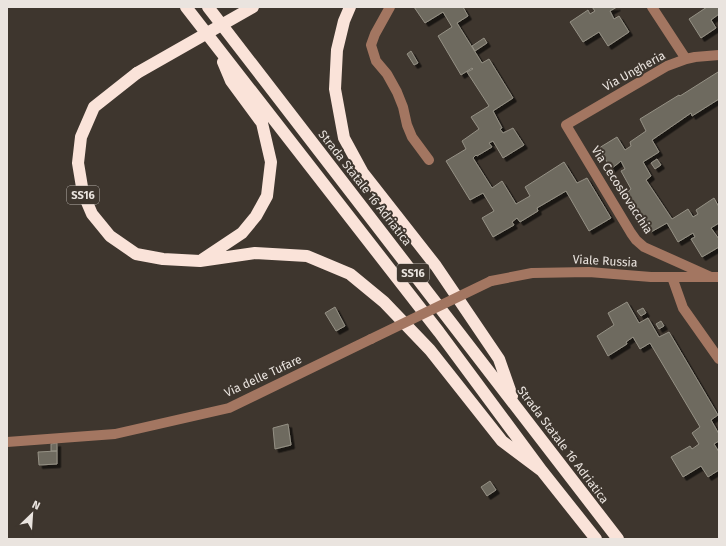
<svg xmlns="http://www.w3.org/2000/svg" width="726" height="546" font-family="'Fira Sans',sans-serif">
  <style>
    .building { fill: #6e6a5f; stroke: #959185; filter: url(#shadow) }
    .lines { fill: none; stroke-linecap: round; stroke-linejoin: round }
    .minor { stroke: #a37661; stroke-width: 10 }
    .highway { stroke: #fae3d9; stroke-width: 12 }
    .minor-bridge { stroke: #a37661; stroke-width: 10 }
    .highway-bridge { stroke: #fae3d9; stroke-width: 12 }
    .labels { text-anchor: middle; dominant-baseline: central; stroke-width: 4; stroke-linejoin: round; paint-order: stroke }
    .shield { fill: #3e362e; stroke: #b6b0aa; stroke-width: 1 }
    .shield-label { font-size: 11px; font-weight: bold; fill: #eae4df }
    .street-label { font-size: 12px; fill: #eae4df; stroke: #3e362e }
  </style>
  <defs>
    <filter id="shadow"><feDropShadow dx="3.5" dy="3.5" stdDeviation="0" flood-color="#0009"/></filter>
  </defs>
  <rect width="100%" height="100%" fill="#3e362e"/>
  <path class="building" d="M414 7H463L468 16 457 23 482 63 489 59 513 98 493 111 502 128 500 129 503 133 513 128 524 145 503 158 493 141 489 143 492 147 477 156 476 155 473 158 492 188 502 181 516 204 530 196 525 187 564 162 577 183 587 178 611 218 589 231 566 191 537 208 538 211 520 222 517 218 512 222 514 225 493 237 482 218 494 211 483 193 470 200 446 161 466 149 462 141 479 129 471 117 489 106 467 72 473 69 472 68 461 75 438 36 452 27 443 12 425 23Z
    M592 7H617L610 11 614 19 619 16 629 32 608 46 599 32 583 42 570 22 588 10 590 14 595 11Z
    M707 7H719V14L711 20 716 28 701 38 689 19Z
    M484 38 487 43 475 51 472 46Z
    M411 51 418 63 414 65 407 54Z
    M718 72 719 74V99L692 116 691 113 652 140 659 152 643 162 651 176 646 180 672 219 688 209 693 217 698 214 696 210 714 198 719 207V223L711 228 719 239V247L702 257 691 239 695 237 693 233 678 242 667 223 651 232 626 193 631 189 621 171 625 169 621 161 611 169 599 148 617 137 625 150 631 146 630 142 646 131 640 119 679 95 680 96Z
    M657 159 661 165 655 169 651 163Z
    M627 302 639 323 648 318 659 337 669 332 718 415 711 420 719 434V441L714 444 719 452V470L708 477 701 466 683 477 671 457 690 446 692 449 699 444 692 433 700 427 650 343 640 349 633 337 626 342 627 344 608 356 597 336 614 325 608 313Z
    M335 307 345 326 336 331 325 313Z
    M643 308 646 313 641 316 637 311Z
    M661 321 664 326 659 329 656 324Z
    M288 424 291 445 275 449 273 428Z
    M57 443V451H51V444Z
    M57 451V464L39 465 38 452Z
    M490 481 496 490 487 496 481 487Z"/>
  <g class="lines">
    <path class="minor" d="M390 7 375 34 371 45 376 61 387 74 397 92 403 107 407 125 412 137 429 160
      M652 7 686 59
      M672 277 683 308 719 359
      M711 277 644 247 636 240 631 233 566 125 667 66 686 59 695 57 719 55
      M491 281 532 273 589 272 651 277H719
      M7 442 115 434 229 408 371 339"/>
    <path class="highway" d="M186 7 439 332 542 471 596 539
      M208 7 618 539
      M350 7 344 21 337 50 335 89 344 138 363 173 436 266 499 359 512 396
      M137 73 94 107 81 137 78 163 83 193 92 214 110 236 136 254 163 259 200 261 255 253 307 256 350 274 384 302 430 350 502 441 542 471
      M203 259 242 233 256 216 267 196 271 162 262 123 231 81 223 62"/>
    <path class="minor-bridge" d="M371 339 491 281"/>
    <path class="highway-bridge" d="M137 73 253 7"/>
  </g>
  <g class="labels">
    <g class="shield">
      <rect x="67" y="186" width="32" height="18" rx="3"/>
      <rect x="397" y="264" width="32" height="18" rx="3"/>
    </g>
    <g class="shield-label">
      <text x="83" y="195">SS16</text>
      <text x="413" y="273">SS16</text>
    </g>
    <g class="street-label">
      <text transform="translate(634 71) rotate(-29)">Via Ungheria</text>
      <text transform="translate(365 188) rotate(52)">Strada Statale 16 Adriatica</text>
      <text transform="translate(622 190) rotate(57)">Via Cecoslovacchia</text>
      <text transform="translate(605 261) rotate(3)">Viale Russia</text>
      <text transform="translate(263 376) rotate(-25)">Via delle Tufare</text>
      <text transform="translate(563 445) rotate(53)">Strada Statale 16 Adriatica</text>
    </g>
  </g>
  <rect width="726" height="546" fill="none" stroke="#eae4df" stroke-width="16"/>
  <g transform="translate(32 514) rotate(25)" stroke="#3e362e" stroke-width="3" paint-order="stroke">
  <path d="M0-3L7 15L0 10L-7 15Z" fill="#eae4df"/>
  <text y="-6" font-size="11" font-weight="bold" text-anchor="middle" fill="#eae4df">N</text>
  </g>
</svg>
